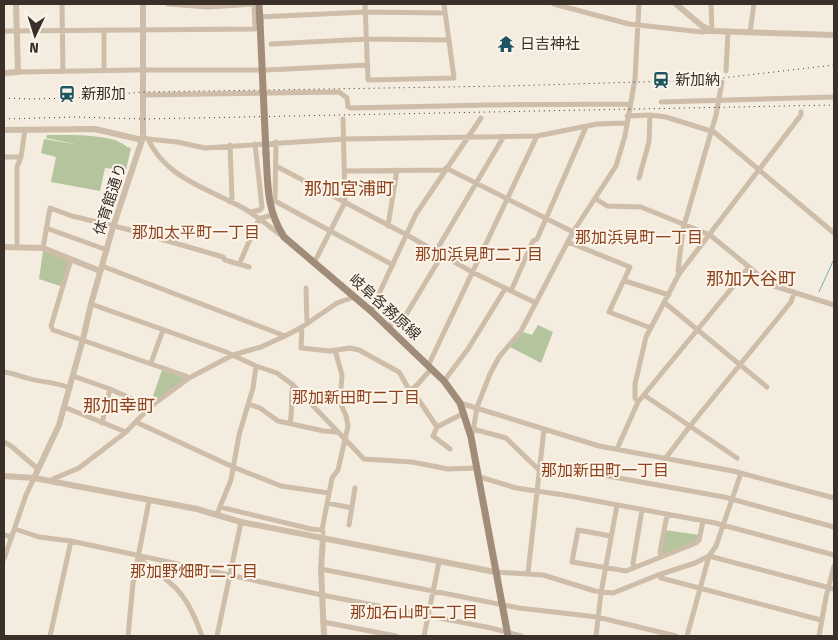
<svg xmlns="http://www.w3.org/2000/svg" width="838" height="640" font-family="'Fira Sans','Noto Sans JP',sans-serif">
  <style>
    .green { fill: #b4c49d }
    .lines { fill: none; stroke-linecap: round; stroke-linejoin: round }
    .stream { stroke: #7bacb3; stroke-width: 1 }
    .minor { stroke: #cdbda9; stroke-width: 5 }
    .tertiary { stroke: #cdbda9; stroke-width: 6 }
    .secondary { stroke: #a18c7a; stroke-width: 7 }
    .rail { stroke: #3a3029; stroke-width: 1; stroke-dasharray: 1 4; stroke-linecap: butt }
    .secondary-bridge { stroke: #a18c7a; stroke-width: 7 }
    .labels { text-anchor: middle; dominant-baseline: central; stroke-width: 4; stroke-linejoin: round; paint-order: stroke }
    .poi-label { font-size: 15px; fill: #3a3029; stroke: #fbf5eb; text-anchor: start }
    .street-label { font-size: 15px; fill: #3a3029; stroke: #fbf5eb }
    .neighbourhood-label { font-size: 16px; fill: #8e431d; stroke: #fbf5eb }
    .quarter-label { font-size: 18px; fill: #8e431d; stroke: #fbf5eb }
  </style>
  <rect width="100%" height="100%" fill="#f4ecde"/>
  <path class="green" d="M47 135C67 135 114 133 127 147L131 148 126 170 105 168 100 191 51 182 56 157 41 153 44 139 80 145 46 138Z
    M43 251 70 261 63 287 39 279Z
    M538 325 553 332 541 363 510 347 523 332 532 335Z
    M162 370 188 379 159 398 153 396Z
    M664 530 700 535 699 540 661 556Z"/>
  <g class="lines">
    <path class="stream" d="M819 292 834 259"/>
    <path class="minor" d="M62 4 63 71
      M168 4 208 7 255 4
      M365 4 368 80 454 78 444 4
      M554 4 629 24 702 32 712 31 711 4
      M259 17 365 12 445 13
      M4 31 255 29 254 4
      M750 32 754 4
      M271 44 367 39 449 40
      M104 70V30
      M726 71 728 31
      M18 72 137 70H267L368 65
      M144 95 339 92 347 98 348 107 351 108 487 105 630 104
      M661 102 834 97
      M627 116 650 115 666 117 714 132 834 233
      M146 138 148 139C166 179 210 189 245 209 258 217 270 227 282 236
      M148 139 177 142 205 148 344 139 537 136 597 124 626 123
      M276 142 275 201 393 265
      M230 145 232 198 230 202
      M4 157H21
      M276 166 407 235 472 272 536 303
      M446 168 573 232
      M344 171 445 170
      M639 178 649 142 650 115
      M596 199 607 206 641 207 710 235 771 285 834 305
      M249 212 260 210 262 207 255 144
      M388 226 397 170
      M46 228 107 250
      M568 242 630 267 609 312 651 328
      M17 247V167L21 157 25 129
      M43 248 50 208 72 216 126 229 223 257 225 260 249 267
      M436 251 504 136
      M71 259 51 326 53 330 186 376 189 378
      M241 260 259 219 272 215
      M314 263 345 202 343 119
      M102 266 285 336
      M679 274 678 271 683 229 716 115 722 82
      M625 281 669 295
      M306 288 307 324
      M511 291 533 241 537 239 586 127
      M665 303 767 387
      M91 304 226 352 256 366 277 373 293 385 364 459 412 462 448 469 476 468
      M371 311 416 214 481 118
      M302 327 301 348 330 351 350 348 359 350 399 372 410 391 418 384 431 369
      M388 328 399 316 404 318 442 255
      M151 363 163 330
      M428 366 537 136
      M4 372C13 373 19 376 27 378 42 383 54 381 70 388
      M73 376 110 389 150 407
      M444 381 468 349 505 289
      M412 390 437 427
      M644 395 737 458
      M638 402 635 398V384L646 337 679 274 801 115V112
      M460 403 599 446 733 471 834 498
      M248 404 260 408 278 421 324 431 337 432
      M64 407 126 432
      M136 422 233 467 281 486 329 493
      M102 423 110 389
      M290 423C293 410 290 398 293 385
      M473 429 506 438 539 470 580 471 724 497 834 527
      M471 436 473 432 477 407 490 374 499 357 521 331 573 232 616 166 625 136 635 79 639 4
      M4 442 11 446 38 469
      M450 449 433 436 437 427 464 413
      M617 449 638 402 749 267
      M665 459 690 426 791 302 794 293
      M477 476 516 488 564 495 715 523 834 555
      M52 482 53 479 79 468 126 432 150 407 189 378 233 355 261 347 285 336 302 327 337 303 354 297
      M327 503 352 508
      M220 507 311 529 322 530 323 532
      M217 514 231 480 239 435 253 388 256 366
      M349 525 355 488
      M15 529 39 537 71 541 322 595 491 628 521 636
      M322 530 332 478 338 470 348 426 346 416 340 402 342 375 335 350
      M4 535 12 537
      M611 536 578 530 572 562 626 571 696 543 699 540 703 521
      M661 556 660 552 667 515
      M138 557C147 567 159 573 169 582 186 595 195 617 202 636
      M4 559 26 495 34 478
      M634 567 633 563 642 510
      M321 569 519 608 597 617 676 636
      M495 572 543 575 595 591 613 593 658 575 695 563 709 556 834 589
      M528 573 544 429
      M658 575 661 578 821 620
      M323 622 396 636
      M50 636 71 541
      M128 636 133 583 149 501
      M217 636 241 522
      M424 636 439 562
      M596 636 601 593 617 505
      M687 636 709 556 716 546 741 473
      M819 636 826 597 834 566"/>
    <path class="tertiary" d="M676 4 702 26 712 31 834 35
      M4 73 18 72 16 4
      M4 130 95 129 142 140
      M4 247 43 248 100 271
      M4 476 34 478 197 509 241 522 495 572
      M34 478 59 425 64 407 83 339 91 304 113 227 143 137V4
      M323 537 321 569 324 636"/>
    <path class="secondary" d="M259 4 260 22
      M266 153C268 184 266 209 284 237L371 311 444 381 460 403 471 437 508 636"/>
    <path class="rail" d="M4 98 29 99 75 98 144 92 507 86 705 80 834 65
      M4 119 75 117 144 119 834 105"/>
    <path class="secondary-bridge" d="M260 22 266 153"/>
  </g>
  <defs>
    <g id="temple-bare" transform="scale(1.35)"><path d="M0-6L5-2H3V0L6.5 2.5H4V6H1.5V3h-3V6H-4V2.5H-6.5L-3 0V-2H-5Z" fill="#1c545f" stroke="#fbf5eb" stroke-width="2.5" paint-order="stroke"/></g>
    <g id="station-bare" transform="scale(1.35)"><path d="M-3-6H3Q5-6 5-4V2Q5 4 3 4L4.5 6H3L1.5 4h-3L-3 6H-4.5L-3 4Q-5 4-5 2V-4Q-5-6-3-6ZM-3.5-4v3h7v-3ZM-3.5 1v1.5H-2V1ZM2 1v1.5H3.5V1Z" fill="#1c545f" stroke="#fbf5eb" stroke-width="2.5" paint-order="stroke"/></g>
  </defs>
  <g fill-rule="evenodd">
    <use href="#temple-bare" x="506" y="44"/>
    <use href="#station-bare" x="661" y="80"/>
    <use href="#station-bare" x="67" y="94"/>
  </g>
  <g class="labels">
    <g class="poi-label">
      <text x="520" y="44">日吉神社</text>
      <text x="675" y="80">新加納</text>
      <text x="81" y="94">新那加</text>
    </g>
    <g class="street-label">
      <text transform="translate(110 199) rotate(-72)">体育館通り</text>
      <text transform="translate(385 307) rotate(42)">岐阜各務原線</text>
    </g>
    <g class="neighbourhood-label">
      <text x="196" y="232">那加太平町一丁目</text>
      <text x="639" y="237">那加浜見町一丁目</text>
      <text x="479" y="254">那加浜見町二丁目</text>
      <text x="356" y="397">那加新田町二丁目</text>
      <text x="605" y="470">那加新田町一丁目</text>
      <text x="194" y="571">那加野畑町二丁目</text>
      <text x="414" y="612">那加石山町二丁目</text>
    </g>
    <g class="quarter-label">
      <text x="349" y="189">那加宮浦町</text>
      <text x="751" y="279">那加大谷町</text>
      <text x="119" y="406">那加幸町</text>
    </g>
  </g>
  <rect width="838" height="640" fill="none" stroke="#3a3029" stroke-width="10"/>
  <g transform="translate(35 35) rotate(184)" stroke="#fbf5eb" stroke-width="4" paint-order="stroke">
  <path d="M0-4L9 19L0 12L-9 19Z" fill="#3a3029"/>
  <text y="-8" font-size="14" font-weight="bold" text-anchor="middle" fill="#3a3029">N</text>
  </g>
</svg>
